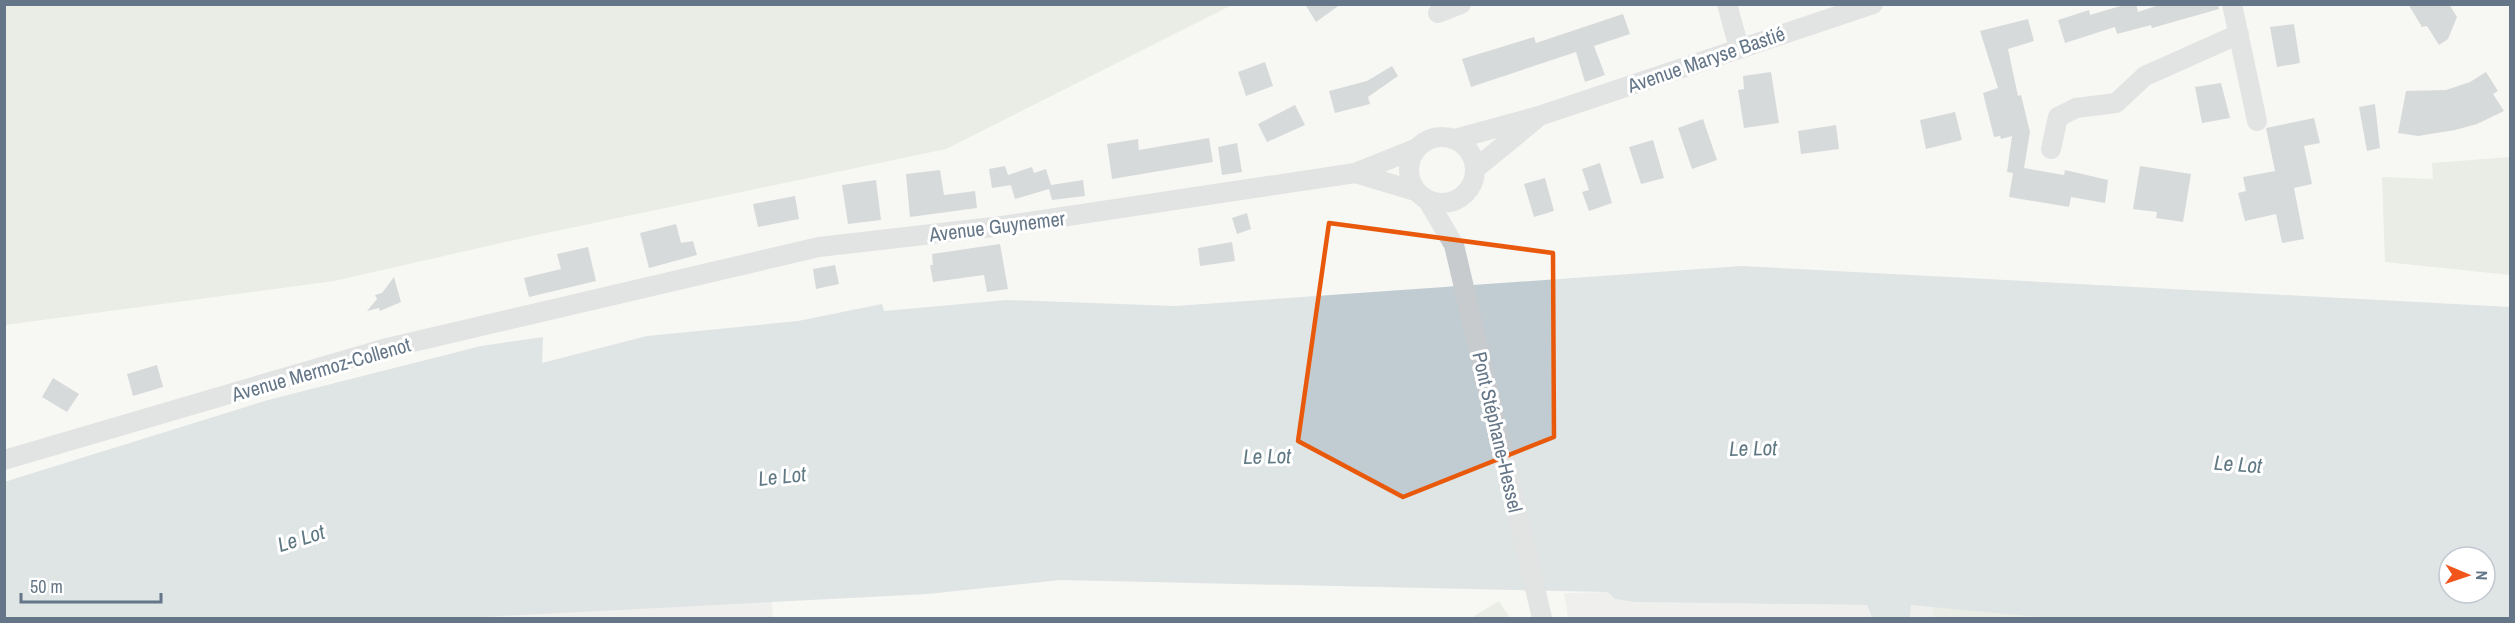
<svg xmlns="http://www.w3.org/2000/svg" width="2515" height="623" font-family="'Archivo Narrow',sans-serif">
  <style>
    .built { fill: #e5e6e5 }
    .green { fill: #d8e0d5 }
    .water { fill: #c1ccd2; fill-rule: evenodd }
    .building { fill: #b0b7bd }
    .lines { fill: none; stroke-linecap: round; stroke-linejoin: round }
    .minor { stroke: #c7cbce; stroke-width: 20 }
    .marked { fill: none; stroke: #e8590c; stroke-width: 4.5; stroke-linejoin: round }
    .labels { text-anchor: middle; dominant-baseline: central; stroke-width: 6; stroke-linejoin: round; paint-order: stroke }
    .street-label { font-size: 20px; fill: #647687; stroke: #fff }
    .water-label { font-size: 21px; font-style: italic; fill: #5f7883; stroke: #fff }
  </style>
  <rect width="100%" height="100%" fill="#f7f7f4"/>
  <path class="built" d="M1608 592 1615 599 1634 602 1867 605 1872 618H1568L1564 593Z
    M772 600 773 618H464L478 617Z
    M1911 605H1932L1933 618H1910Z"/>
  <path class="green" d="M4 5 5 4 1232 5 946 149 532 236 334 281 5 325Z
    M2510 157V275L2385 262 2382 177 2433 179 2432 163Z
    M1499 601 1510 618H1471Z
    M1932 605 2050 618H2131H1933Z"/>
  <path class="water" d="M1742 266 2510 307V618H2050L1911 605 1910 618H1872L1867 605 1634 602 1615 599 1608 592 1060 580 927 594 464 618H5L4 482 268 400 481 346 543 337 542 363 647 336 798 321 882 304 884 311 1007 300 1175 306ZM2449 557H2485V593H2449Z"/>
  <path class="building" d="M1305 4H1341L1316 22Z
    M2127 4H2136L2138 12 2162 4H2218L2219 9 2152 28 2151 25 2117 34 2115 27 2065 43 2058 20 2089 10 2090 15Z
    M2408 4H2449L2457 17 2448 39 2439 45 2427 26 2422 27Z
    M1623 14 1630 34 1594 46 1605 75 1585 82 1576 52 1471 87 1462 59 1534 37 1536 43Z
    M2028 19 2034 41 2008 49 2018 96 2021 95 2030 132 2024 168 2064 175 2065 170 2108 180 2105 203 2071 197 2069 207 2009 197 2013 173 2007 172 2012 136 2001 139 2000 136 1994 137 1983 93 1998 88 1980 31Z
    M2294 24 2300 63 2277 67 2270 27Z
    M1265 62 1273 86 1246 96 1238 72Z
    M1392 66 1398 76 1368 97 1370 104 1335 113 1329 91 1367 81Z
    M1771 72 1779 123 1744 128 1738 90 1744 89 1743 76Z
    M2486 72 2498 91 2493 94 2504 111 2477 124 2455 130 2418 136 2398 133 2406 91 2446 90 2470 82Z
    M2221 83 2230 118 2202 123 2195 87Z
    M2375 104 2380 148 2367 151 2359 107Z
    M1295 105 1305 125 1267 142 1258 124Z
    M1955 112 1962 140 1926 149 1920 120Z
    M2314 118 2320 143 2304 146 2312 184 2294 188 2304 239 2282 243 2276 214 2245 221 2238 193 2246 191 2243 177 2275 171 2266 128Z
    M1703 119 1717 160 1692 169 1678 128Z
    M1836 125 1839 149 1801 154 1798 131Z
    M1209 138 1213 162 1112 179 1107 144 1138 139 1139 150Z
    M1653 140 1664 178 1641 184 1629 147Z
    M1237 143 1242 172 1222 175 1218 147Z
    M1600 163 1612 203 1589 211 1582 192 1589 190 1582 169Z
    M1005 166 1008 175 1032 167 1034 173 1046 169 1051 185 1083 180 1085 196 1052 200 1049 189 1015 199 1009 179 1011 185 992 188 989 169Z
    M2140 166 2191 174 2183 222 2156 218 2157 212 2133 209Z
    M940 170 944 195 975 191 977 208 910 217 906 174Z
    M1545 178 1554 211 1534 217 1524 184Z
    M876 180 881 220 848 224 842 185Z
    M795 196 799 219 758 227 753 204Z
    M1247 213 1251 229 1237 234 1232 218Z
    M676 224 681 243 693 241 697 255 649 268 640 233Z
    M1232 242 1235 261 1200 266 1198 248Z
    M1000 244 1008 289 987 292 984 275 933 282 930 265H933L932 254Z
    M588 247 596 281 529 297 524 278 561 269 557 254Z
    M835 265 839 284 816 289 813 269Z
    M394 277 401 302 380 311 379 308 367 311 377 299 375 295 382 293Z
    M157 365 163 387 133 396 127 374Z
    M53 378 79 394 67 412 42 397Z"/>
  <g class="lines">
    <path class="minor" d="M1727 4 1739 48
      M2232 4 2257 121
      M1438 13 1461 4
      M1409 170a33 33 0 1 1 66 0a33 33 0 1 1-66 0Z
      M1455 139 1539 116 1873 4
      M2051 149 2058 117 2076 108 2116 103 2145 76 2239 34
      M1475 169 1536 119
      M1355 173 1415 191
      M1428 201 1454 245 1542 618
      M4 460 383 349 819 247 1002 226 1355 173 1415 149"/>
  </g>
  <path d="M0 0H2515V623H0ZM1329 223 1553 253 1554 437 1403 497 1298 441Z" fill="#f7f7f4" fill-opacity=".55" fill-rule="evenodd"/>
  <path class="marked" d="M1329 223 1553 253 1554 437 1403 497 1298 441Z"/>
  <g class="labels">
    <g class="street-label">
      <text transform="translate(1706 59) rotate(-19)">Avenue Maryse Bastié</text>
      <text transform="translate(997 226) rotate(-7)">Avenue Guynemer</text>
      <text transform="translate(321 369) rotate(-16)">Avenue Mermoz-Collenot</text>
      <text transform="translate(1498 432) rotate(77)">Pont Stéphane-Hessel</text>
    </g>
    <g class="water-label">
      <text transform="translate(1753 448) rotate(-1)">Le Lot</text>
      <text transform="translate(1267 456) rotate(-1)">Le Lot</text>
      <text transform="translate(2238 464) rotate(4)">Le Lot</text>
      <text transform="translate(782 476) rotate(-6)">Le Lot</text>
      <text transform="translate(301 538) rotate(-17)">Le Lot</text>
    </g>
  </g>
  <rect width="2515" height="623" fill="none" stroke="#647687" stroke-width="12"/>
  <g transform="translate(2467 575) rotate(92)"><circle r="28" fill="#ffffff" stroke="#c1c8cf" stroke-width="1.5"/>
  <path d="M0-4.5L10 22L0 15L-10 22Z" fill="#f1551b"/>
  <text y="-9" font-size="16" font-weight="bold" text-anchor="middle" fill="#647687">N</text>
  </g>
  <path d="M21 593v9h140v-9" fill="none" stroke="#647687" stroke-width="3"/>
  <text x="30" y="593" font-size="18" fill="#647687" stroke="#ffffff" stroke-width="4.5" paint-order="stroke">50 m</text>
</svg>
